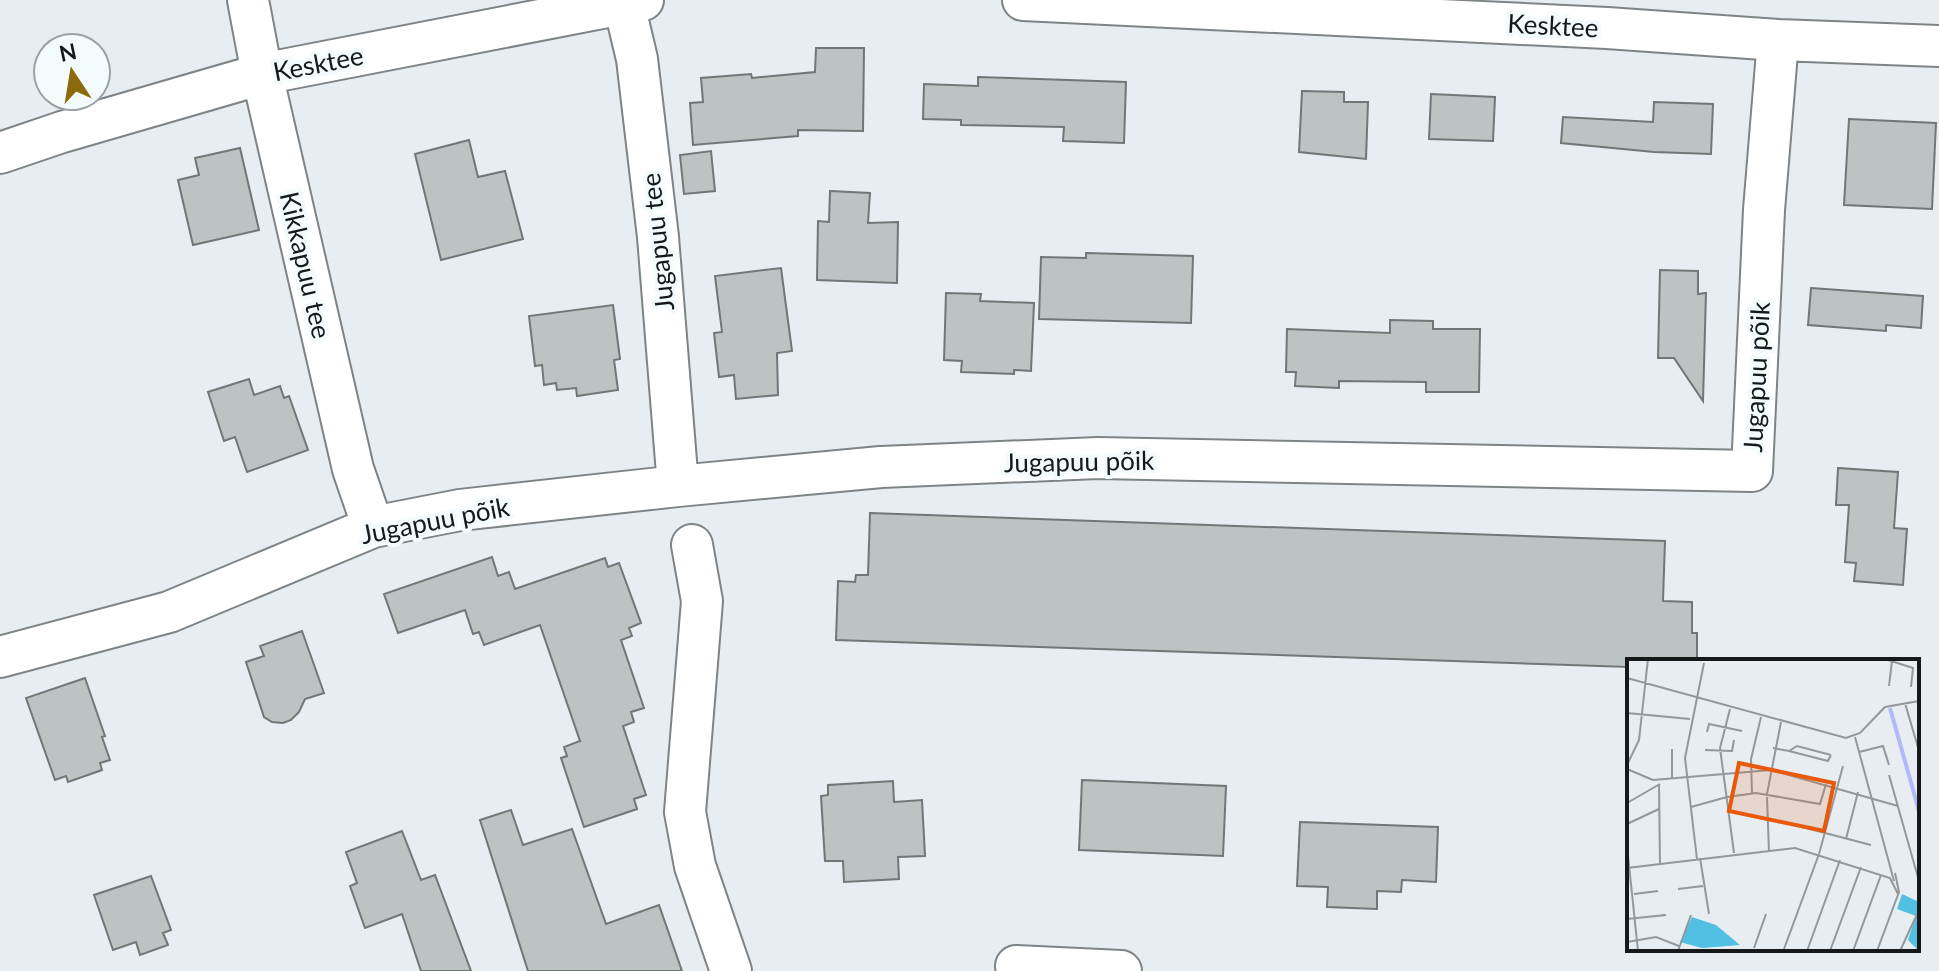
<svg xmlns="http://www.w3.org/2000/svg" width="1939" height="971" font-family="Lato,sans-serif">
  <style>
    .building { fill: #bcc3c3; stroke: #707777; stroke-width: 2 }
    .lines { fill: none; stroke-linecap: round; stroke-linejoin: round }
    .street-casing { stroke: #7e8486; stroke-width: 44 }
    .street { stroke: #fff; stroke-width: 40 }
    .labels { text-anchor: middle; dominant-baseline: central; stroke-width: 8; stroke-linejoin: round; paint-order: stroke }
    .street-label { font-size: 26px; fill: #161819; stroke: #f4fbfd }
    .inset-river { fill: none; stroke: #b1baf9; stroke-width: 4 }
    .inset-road { fill: none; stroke: #93989a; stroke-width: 2 }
    .view { fill: #e8590c; fill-opacity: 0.15; stroke: #e8590c; stroke-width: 4 }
    .inset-edge { fill: none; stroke: #161819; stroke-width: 4 }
  </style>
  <rect width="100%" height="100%" fill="#e7edf0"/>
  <path class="building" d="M816 48H864L863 131 798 130V136L693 145 690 103 703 102 701 78 751 74 752 78 815 72Z
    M978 77 1126 82 1124 143 1063 141 1064 127 961 125V120L923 119 924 84 978 86Z
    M1302 91 1344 92V102H1368L1366 159 1299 152Z
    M1431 94 1495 97 1493 141 1429 139Z
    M1654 102 1713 104 1711 154 1654 152 1561 143 1563 117 1653 122Z
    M1849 119 1936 123 1932 209 1844 205Z
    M469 140 478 177 505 171 523 239 441 260 415 154Z
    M240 148 259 230 193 245 178 180 199 175 195 158Z
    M711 151 715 191 684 194 680 155Z
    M830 191 870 193 868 223 898 222 897 283 817 280 818 221 829 222Z
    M1086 253 1193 256 1191 323 1039 319 1041 257 1086 258Z
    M781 268 792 351 777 353 778 395 736 399 734 375 719 377 714 333 722 332 715 276Z
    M1660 270 1698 271V294L1706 293 1703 401 1674 358H1658Z
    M1811 288 1923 296 1921 328 1886 325V331L1808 325Z
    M946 293 981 294 980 301 1034 303 1031 371 1014 370V374L961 372 962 361 944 360Z
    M613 305 620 359 614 360 618 390 577 396 576 388 557 390 556 383 544 385 542 365 535 366 529 316Z
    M1390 320 1433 321V329H1480L1479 392H1426V382L1339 381V388L1295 386 1296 372H1286L1287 329 1390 333Z
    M249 379 254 395 280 386 284 398 289 396 308 450 247 472 235 437 224 441 208 392Z
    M1838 468 1898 472 1894 528 1907 529 1903 585 1854 581 1856 563 1845 562 1849 505H1836Z
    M870 513 1665 541 1663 601 1692 602V633H1697V661H1629V667L836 640 838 581 855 582 856 575H868Z
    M492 557 498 576 509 572 515 589 605 558 608 567 619 563 641 623 629 628 632 636 621 640 644 708 631 712 634 722 623 726 646 795 634 799 637 809 584 827 561 758 567 756 564 747 580 741 540 625 484 645 479 632 473 634 465 610 398 633 384 594Z
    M302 631 324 693 305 699 299 712 291 720 283 723 272 722 264 717 246 662 264 656 260 646Z
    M85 678 105 736 102 737 110 760 100 763 102 770 68 782 66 776 55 780 26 698Z
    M1082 780 1226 786 1223 856 1079 850Z
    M893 781 894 802 922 800 925 856 898 857 899 879 844 882 843 861H825L821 796 828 795V785Z
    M511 810 523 845 572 829 606 924 659 905 682 971H528L480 820Z
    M1300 822 1438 827 1436 882 1402 880 1401 892 1377 891V909L1327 907 1328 887 1297 886Z
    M402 831 421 880 435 875 471 971H421L402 914 365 928 350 886 357 883 346 852Z
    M151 876 171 930 163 933 168 945 140 955 136 942 113 950 94 895Z"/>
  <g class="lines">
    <g class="street-casing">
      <path id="street" d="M248 0 262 74 353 469 373 527
        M623 0 637 59 658 237 678 486
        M1023 0 1607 28 1778 40 1939 46
        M0 153 62 132 262 74 643 0
        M692 545 702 601 685 812 695 866 731 971
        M0 657 169 612 373 527 460 510 678 486 881 467 1098 458 1752 471 1764 210 1778 40
        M1016 966 1121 971"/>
    </g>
    <use href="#street" class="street"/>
  </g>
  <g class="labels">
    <g class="street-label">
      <text transform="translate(1553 25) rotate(3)">Kesktee</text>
      <text transform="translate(318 63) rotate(-11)">Kesktee</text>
      <text transform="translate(657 242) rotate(-96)">Jugapuu tee</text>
      <text transform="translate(306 265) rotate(77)">Kikkapuu tee</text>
      <text transform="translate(1756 377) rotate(-87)">Jugapuu põik</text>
      <text transform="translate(1079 461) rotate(-1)">Jugapuu põik</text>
      <text transform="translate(435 520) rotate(-11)">Jugapuu põik</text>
    </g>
  </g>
  <g transform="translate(1627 659)">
    <rect width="292" height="292" fill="#e7edf0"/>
    <path d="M275 235 292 243V292L281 281 289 257 270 250ZM65 258 89 266 113 286 75 289 53 283Z" fill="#52c0e3"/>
    <path class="inset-river" d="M263 49 292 152"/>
    <path class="inset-road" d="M258 0 286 9 284 28M0 19 219 79 233 74 258 48 292 42M262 27 265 2M278 44 292 92M103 50 93 89 107 194M0 54 63 60M80 73 82 65 115 72M228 78 267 222M146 89 162 92 170 87 204 96M45 90V119M78 91 105 92 107 81M162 92 201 102 204 96M232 93 256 87 262 106M0 106 12 81 21 0M0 110 26 121M262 116 292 222M26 121 144 111 271 147M32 126 33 205M125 134 124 100 134 58M140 135 154 63M100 138 129 134 193 145 199 125M140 138 142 193M0 144 33 125M64 148 100 138M152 162 244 186M0 165 32 150M219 180 231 133M0 187 11 292M73 199 82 255M70 200 58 99 77 4M0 209 168 189 263 219 271 235M51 230 76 227M7 235 31 232M0 260 39 256H35M0 283 29 278 52 287M127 289 139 255M157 290 192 195 216 107M51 292 64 256M93 292H162M180 292 213 201M203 292 234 208M226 292 254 216M250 292 272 233 268 214M273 292 292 251"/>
    <path class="view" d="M112 104 207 124 197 172 102 152Z"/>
    <rect width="292" height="292" class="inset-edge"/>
  </g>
  <g transform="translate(72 72) rotate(348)"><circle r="38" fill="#f4fbfd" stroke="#9ba0a2" stroke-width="2"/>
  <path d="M0-6L14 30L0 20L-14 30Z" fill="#8c6a0c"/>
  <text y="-12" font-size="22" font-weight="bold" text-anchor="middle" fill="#161819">N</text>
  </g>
</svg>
